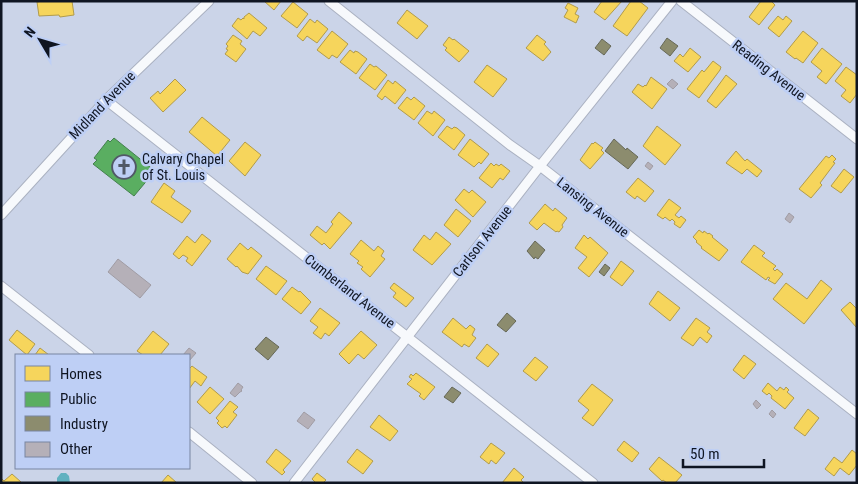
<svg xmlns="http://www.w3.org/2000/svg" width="858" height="484" font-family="'Roboto Condensed',sans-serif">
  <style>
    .water { fill: #60b1c0 }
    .homes { fill: #f6d55c; stroke: #b19b4b }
    .public { fill: #5aae61; stroke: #44804e }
    .industry { fill: #8c8c6e; stroke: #666857 }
    .building { fill: #b5b0b8; stroke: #a09ca4 }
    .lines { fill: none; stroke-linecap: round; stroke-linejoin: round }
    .minor-casing { stroke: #aab1c1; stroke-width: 11 }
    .minor { stroke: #f7f9fc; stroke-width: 9 }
    .labels { text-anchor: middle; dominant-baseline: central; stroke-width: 5; stroke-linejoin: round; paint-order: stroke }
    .street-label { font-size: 14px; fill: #0f1522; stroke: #becff5 }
    .poi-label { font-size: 14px; fill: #0f1522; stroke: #becff5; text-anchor: start }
  </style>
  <rect width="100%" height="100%" fill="#cbd4e8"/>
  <path class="water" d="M61 473H66L69 476 70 483H57V478Z"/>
  <path class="homes" d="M43 1H72L74 15 60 17 59 15 39 16 37 2Z
    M264 1H281L274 10Z
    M602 1H622L605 20 594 12Z
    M631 1H639L648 8 627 36 613 26Z
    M761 1H771L775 5 759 25 749 17Z
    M293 2 308 14 297 28 281 16Z
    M568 3 578 8 575 14 579 16 576 23 564 17 568 10 565 8Z
    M407 10 428 26 417 39 397 23Z
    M249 13 267 28 260 36 253 31 247 39 232 26 238 18 241 20 243 18 244 19V17Z
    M778 16 783 20 786 16 792 21 779 37 768 28Z
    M310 19 315 23 317 20 328 29 317 43 307 36 303 41 297 36Z
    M332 31 348 44 337 58 332 55 329 59 317 50Z
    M803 31 818 43 803 63 796 58 795 59 786 52Z
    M233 35 242 41 240 44 246 49 236 62 225 54 228 50 226 49 228 46 226 44Z
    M537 35 546 42 544 44 551 52 543 61 526 48Z
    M449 37 453 40 454 39 469 51 459 62 445 50 447 48 443 45Z
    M690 48 701 57 688 72 674 61 680 54 683 57Z
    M822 48 842 64 826 84 817 77 822 71 811 62Z
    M350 50 354 53 355 51 358 52 367 59 356 74 340 62Z
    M713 61 721 67 720 70 699 98 687 89 702 70 704 72Z
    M370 64 374 67 376 66 387 75 375 90 359 78Z
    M487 65 507 79 493 97 474 82Z
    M846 67 857 75V94L850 103 841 96 846 90 835 81Z
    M726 75 737 84 716 108 707 101Z
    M651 77 667 89 652 109 632 92 638 84 643 87 645 85 646 86Z
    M175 79 186 90 163 112 150 98 158 91 160 94Z
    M388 80 393 84 395 81 406 90 395 104 385 96 382 100 377 96Z
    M407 97 411 100 414 97 425 106 414 120 398 108Z
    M427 111 432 114 434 111 445 120 433 136 418 123Z
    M202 117 230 140 217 156 189 132Z
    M447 126 452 129 454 127 457 128 465 135 454 150 438 137Z
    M657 126 681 145 665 165 643 146Z
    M470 139 489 154 481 164 479 162 474 167 458 155Z
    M245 142 261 155 245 176 229 161Z
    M595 142 603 148 601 150 604 153 590 169 580 160 592 143 593 144Z
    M736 151 745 161 747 159 762 171 757 177 747 169 742 174 726 163Z
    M832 155 836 159 833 162 835 163 820 183 822 185 811 198 799 189 826 156 829 158Z
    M491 163 494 166 496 164 499 166 501 164 510 171 503 180 500 178 492 188 479 178Z
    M844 169 854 177 841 193 831 186Z
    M638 178 654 191 645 202 637 196 635 199 626 192Z
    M164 183 175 191 171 197 191 211 182 223 151 202Z
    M464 189 469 193 472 190 486 202 473 217 455 200Z
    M669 199 681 208 675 215 679 218 681 216 686 220 680 228 674 224 675 222 672 219 670 221 665 217 663 219 657 215Z
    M545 204 553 211 555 208 567 218 562 225 563 227 559 232 557 231 556 232 544 223 537 230 529 223Z
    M456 209 471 221 458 237 444 225Z
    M339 212 352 223 330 249 324 243 322 245 310 235 317 226 326 233 333 224 331 222Z
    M699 230 703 233 704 231 708 234 709 233 713 236 712 237 728 250 719 261 701 248 702 247 696 242 697 241 693 237Z
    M436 232 451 244 432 265 413 250 424 235 430 240Z
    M202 234 211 241 192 266 186 261 188 258 185 256 183 255 179 259 173 254 187 236 195 243Z
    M584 235 588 239 590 237 608 253 589 277 578 268 587 257 575 248Z
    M361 240 374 251 378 246 384 251 381 256 385 259 370 277 361 269 363 267 357 263 359 261 350 254Z
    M240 243 248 250 251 247 262 256 248 274 242 272 237 266 236 267 227 259Z
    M754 245 765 253 762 256 776 266 773 269 775 271 777 269 783 274 775 284 768 280 770 278 768 277 766 280 741 262Z
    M621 261 634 271 622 286 610 277Z
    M266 266 287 281 276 295 256 279Z
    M821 280 832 289 804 324 773 299 786 283 807 299Z
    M394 283 414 298 406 307 393 297 396 293 390 288Z
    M292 287 299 292 300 291 311 302 301 314 282 299Z
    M658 291 680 308 670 321 649 304Z
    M850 302 857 309V328L841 310Z
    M320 308 340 323 329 336 325 333 321 339 313 333 318 327 310 321Z
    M453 318 466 329 470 325 475 329 472 335 476 338 469 347 464 344 462 347 442 332Z
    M696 318 710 328 707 332 712 336 707 343 700 337 693 346 681 338Z
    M17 330 35 344 27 355 9 340Z
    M153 331 169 344 160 355H143L137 351Z
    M361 331 377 345 364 359 358 354 349 364 339 354Z
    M487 344 499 354 488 367 476 358Z
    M40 348 49 355H35Z
    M744 355 756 364 744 379 733 370Z
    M535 357 548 367 536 381 523 371Z
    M192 366 207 377 201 386 195 381 189 389V369Z
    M416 373 435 387 424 400 419 396 421 394 407 384 412 379 409 377 411 374 413 376Z
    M768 383 777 391 780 387 784 390 786 387 789 390 787 392 794 398 785 409 771 398 772 396 769 393 767 395 762 391Z
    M592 384 613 400 593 426 582 418 589 410 578 401Z
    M210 387 224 399 210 414 197 402Z
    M230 401 238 407 233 412 237 415 227 428 225 426 222 428 217 423 219 421 216 418Z
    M808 409 819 418 805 436 794 428Z
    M379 415 398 431 390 441 370 427Z
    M624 441 639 453 632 462 617 450Z
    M491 443 505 453 496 464 491 460 489 464 480 457Z
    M276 449 291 461 283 470 285 472 282 475 266 462Z
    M357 449 373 461 363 474 347 462Z
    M852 450 857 454V465L849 475 840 468 834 476 825 469 834 457 842 463Z
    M659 457 682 475 675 483H667L663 480 662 481 649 469Z
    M514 468 524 477 521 480 524 483H502Z
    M317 473 326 480 323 483H316L312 479Z
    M12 474 21 482 20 483H1V478L4 481Z
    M168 475 177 483H161Z"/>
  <path class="public" d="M114 138 155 171 134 196 93 164 97 160 94 158 108 140 110 142Z"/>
  <path class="industry" d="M667 38 678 46 670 56 660 48Z
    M602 39 611 46 604 55 595 48Z
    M614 139 626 150 627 148 638 157 628 169 605 151Z
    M535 241 545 250 538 259 535 257 534 259 527 251Z
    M605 264 610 268 604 276 599 272Z
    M507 313 516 321 506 332 497 325Z
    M266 337 279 347 268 360 255 349Z
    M452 387 461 393 453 403 444 397Z"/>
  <path class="building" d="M672 79 678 84 673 89 667 84Z
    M648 162 653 166 650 170 645 166Z
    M789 213 794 217 790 223 785 219Z
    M118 259 151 285 140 298 108 272Z
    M189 348 196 353 189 361V355H183Z
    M238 383 243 387 241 390 242 391 240 392 235 397 230 393Z
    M756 400 761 405 757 409 753 404Z
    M772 410 776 414 773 418 769 414Z
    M304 412 315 420 308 429 297 421Z"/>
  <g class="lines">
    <g class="minor-casing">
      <path id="minor" d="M329 1 510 145 540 166 857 414
        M681 1 857 139
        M106 100 593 483
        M1 215 106 100 209 1
        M1 286 89 355
        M189 432 252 483
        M294 483 540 166 672 1"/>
    </g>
    <use href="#minor" class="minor"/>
  </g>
  <defs>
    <g id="church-ring" transform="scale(1.25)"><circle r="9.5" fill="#becff5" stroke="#515867" stroke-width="1.5"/><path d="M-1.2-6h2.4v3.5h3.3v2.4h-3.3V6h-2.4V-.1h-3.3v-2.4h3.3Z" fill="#515867"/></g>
  </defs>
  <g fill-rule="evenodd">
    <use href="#church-ring" x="124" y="167"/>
  </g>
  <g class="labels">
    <g class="street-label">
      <text transform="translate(769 70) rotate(38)">Reading Avenue</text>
      <text transform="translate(102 105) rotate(-46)">Midland Avenue</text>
      <text transform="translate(593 207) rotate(38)">Lansing Avenue</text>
      <text transform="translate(482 241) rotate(-52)">Carlson Avenue</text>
      <text transform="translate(350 291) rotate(38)">Cumberland Avenue</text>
    </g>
    <g class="poi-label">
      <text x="142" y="159">Calvary Chapel<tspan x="142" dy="16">of St. Louis</tspan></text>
    </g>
  </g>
  <rect width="858" height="484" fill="none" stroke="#0f1522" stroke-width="5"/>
  <rect x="15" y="354" width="175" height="115" fill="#becff5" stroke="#7885a1"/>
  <rect x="25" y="366" width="25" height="15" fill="#f6d55c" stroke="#7885a1"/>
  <text x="60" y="379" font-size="15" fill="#0f1522">Homes</text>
  <rect x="25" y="392" width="25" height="15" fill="#5aae61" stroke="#7885a1"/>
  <text x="60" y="404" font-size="15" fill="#0f1522">Public</text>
  <rect x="25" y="416" width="25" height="15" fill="#8c8c6e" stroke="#7885a1"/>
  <text x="60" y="429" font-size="15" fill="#0f1522">Industry</text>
  <rect x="25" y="442" width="25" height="15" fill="#b5b0b8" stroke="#7885a1"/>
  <text x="60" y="454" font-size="15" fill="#0f1522">Other</text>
  <g transform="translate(40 40) rotate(308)" stroke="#becff5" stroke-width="4" paint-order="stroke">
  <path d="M0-4L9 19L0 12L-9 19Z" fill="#0f1522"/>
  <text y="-8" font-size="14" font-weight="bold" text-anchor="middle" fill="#0f1522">N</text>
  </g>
  <path d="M683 459v8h81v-8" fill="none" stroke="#0f1522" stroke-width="2.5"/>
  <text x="690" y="459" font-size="15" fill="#0f1522" stroke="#becff5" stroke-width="4" paint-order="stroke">50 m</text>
</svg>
